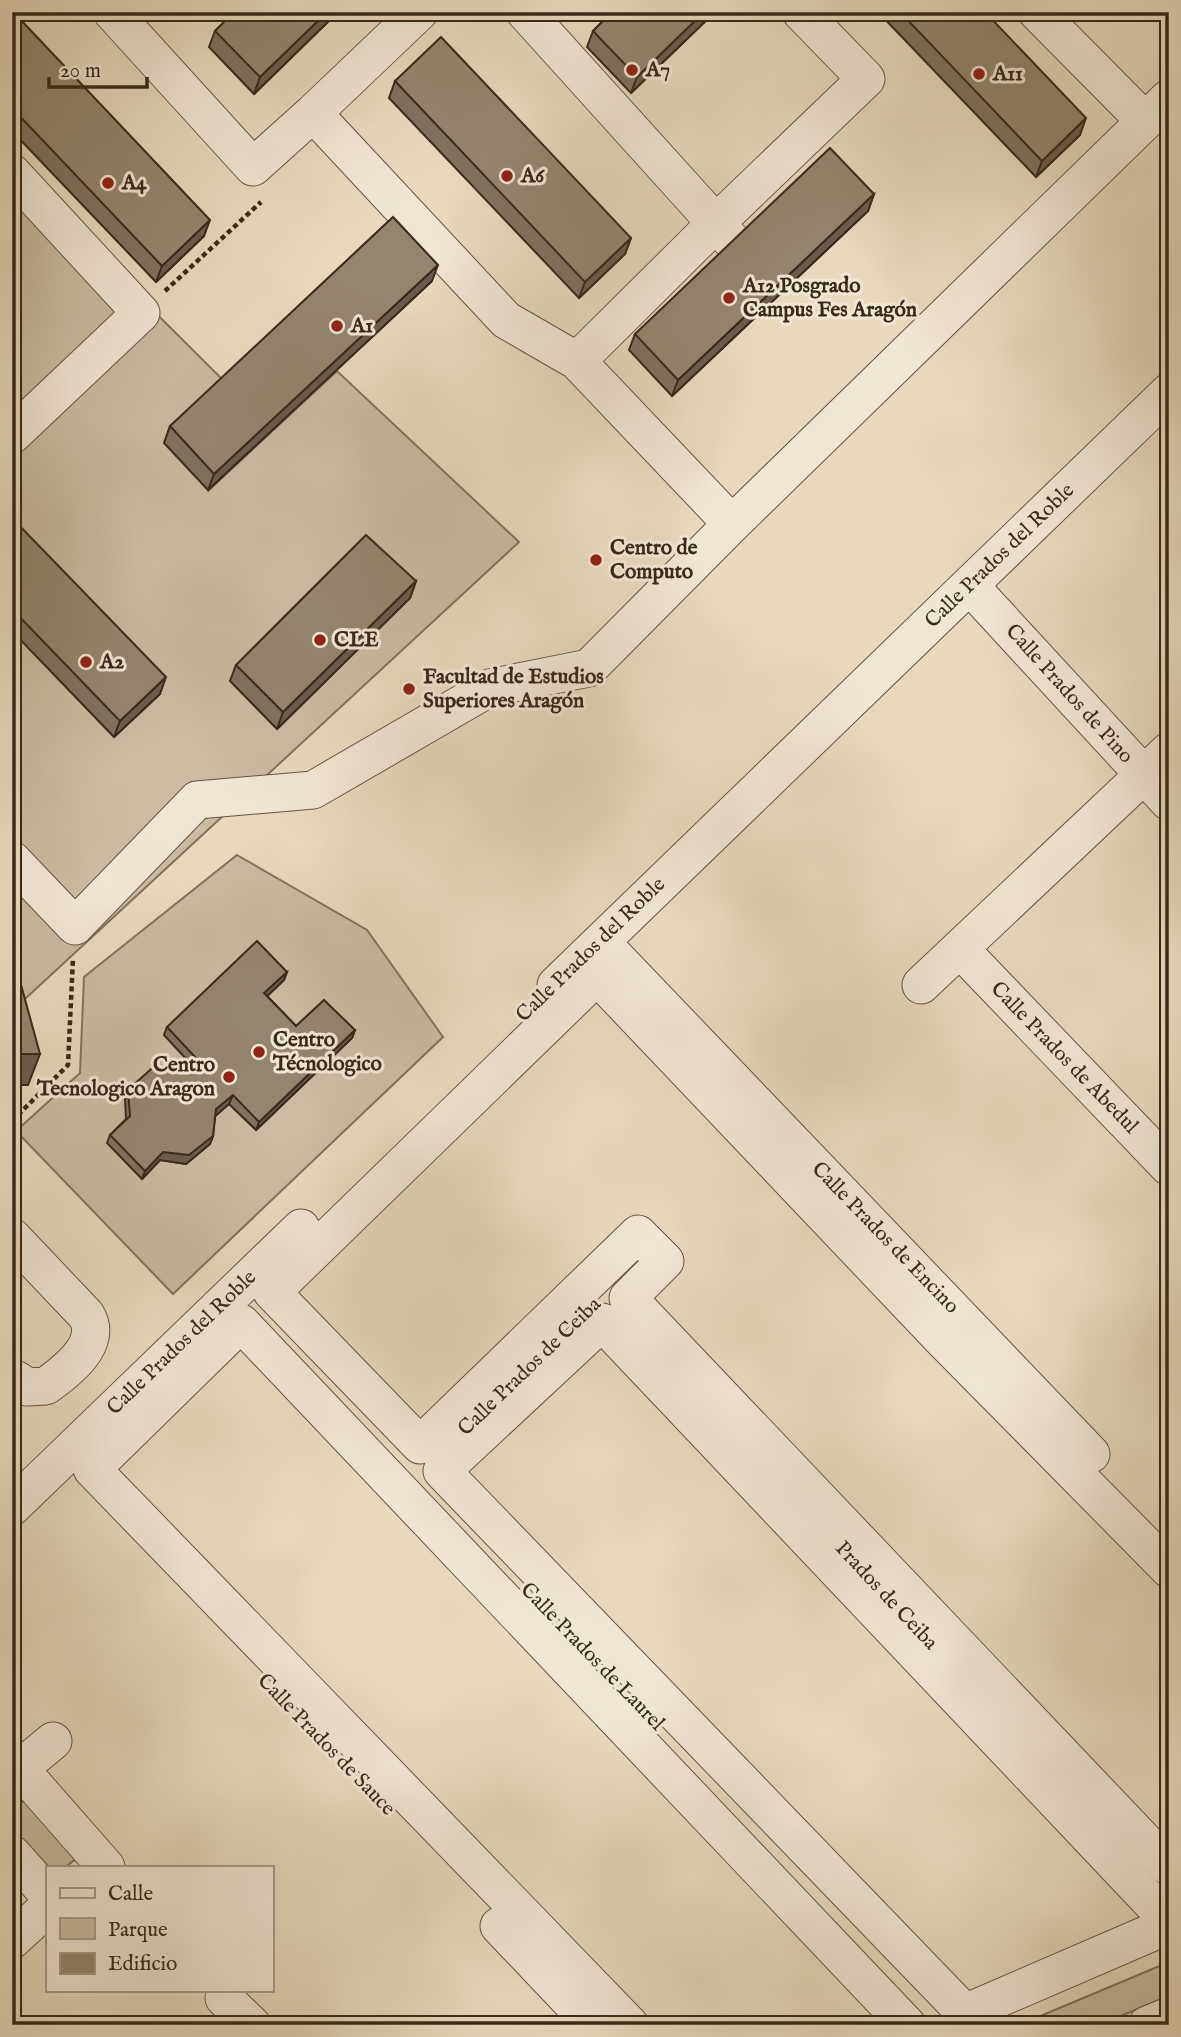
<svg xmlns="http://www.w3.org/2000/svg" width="1181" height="2037" font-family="'IM FELL English',serif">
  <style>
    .green { fill: #cabba1; stroke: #81725d; stroke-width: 2 }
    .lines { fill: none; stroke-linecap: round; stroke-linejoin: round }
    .minor-casing { stroke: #645542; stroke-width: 39 }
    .path { stroke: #382919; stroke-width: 4.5; stroke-dasharray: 5 3.5; stroke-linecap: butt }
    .minor { stroke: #f0e6d4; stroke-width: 37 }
    .wall { fill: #7f725f; stroke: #382919; stroke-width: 2 }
    .shaded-wall { fill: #685d4d; stroke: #382919; stroke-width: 2 }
    .building { fill: #94856e; stroke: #382919; stroke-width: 2 }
    .poi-dot { fill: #8f2418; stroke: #f0e6d4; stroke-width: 2.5 }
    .labels { text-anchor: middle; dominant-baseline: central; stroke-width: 6; stroke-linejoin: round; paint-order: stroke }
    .poi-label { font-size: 21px; font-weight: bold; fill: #382919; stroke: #f0e6d4; text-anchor: start }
    .street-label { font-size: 21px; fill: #382919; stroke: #f0e6d4 }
  </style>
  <rect width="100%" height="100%" fill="#e8d9bd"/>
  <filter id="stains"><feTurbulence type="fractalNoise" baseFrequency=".00286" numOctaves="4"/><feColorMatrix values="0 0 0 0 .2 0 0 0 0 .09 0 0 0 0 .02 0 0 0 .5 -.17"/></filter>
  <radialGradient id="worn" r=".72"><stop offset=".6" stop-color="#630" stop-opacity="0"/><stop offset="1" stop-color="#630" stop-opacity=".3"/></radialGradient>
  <path class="green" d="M12 170 227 384 209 490 337 371 519 542 12 1011Z
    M237 855 367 930 443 1037 173 1294 16 1131 80 1073 84 977Z
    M31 1801 80 1856 65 1867H47L12 1842V1803Z
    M1169 1962V1996L1099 2025H1019Z"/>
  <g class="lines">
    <g class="minor-casing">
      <path id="minor" d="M112 12 253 167 313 113 506 320 577 361 732 524
        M525 12 731 240
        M1037 12 1145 121
        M313 113 419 12
        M12 173 141 313 12 435
        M577 361 716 223 866 79 801 12
        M970 586 1169 802
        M12 860 75 926 197 800 313 790 489 688 589 668 732 524 1169 98
        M601 942 1091 1454
        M960 949 1169 1167
        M556 985 1169 392
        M921 985 1169 751
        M12 1237 86 1315C104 1343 67 1371 46 1386L27 1387 17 1380 12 1385
        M12 1507 301 1228
        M1169 1569 941 1338 597 976 272 1292 420 1445 638 1234 665 1261 628 1298 1169 1867
        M20 1769 106 1867
        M12 1775 53 1741
        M12 1854 47 1893
        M1169 1921 602 1322 442 1471 965 2013 1169 1925
        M499 1926 593 2025
        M12 1940 47 1908
        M224 1998 252 2025
        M630 2025 92 1469 241 1323 907 2025
        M1147 2025 1169 2016"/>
    </g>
    <path class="path" d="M165 291 261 202
      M12 1121 68 1065 73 958"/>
    <use href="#minor" class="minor"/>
  </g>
  <path class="wall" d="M234 12H338L254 94 209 47 215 31Z
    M612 12H715L631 93 587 47 593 31Z
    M878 12H985L1080 135 1036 177Z
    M12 22 204 236 156 282 12 131Z
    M395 81 631 238 625 254 579 298 389 98Z
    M874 194 868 211 672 396 629 350 635 334Z
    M432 281 208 490 164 443 170 426Z
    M12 518 160 694 114 737 12 631Z
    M416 581 410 598 277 729 230 681 236 665Z
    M287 972 284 980 267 996 296 1026 355 1030 352 1038 256 1130 229 1104 215 1116 213 1136 210 1144 186 1164 160 1160 142 1179 107 1143 110 1135 126 1119 125 1099 128 1090 179 1072 189 1062 164 1035 167 1027Z"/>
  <path class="shaded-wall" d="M327 12H338L254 94 260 77Z
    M704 12H715L631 93 637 77Z
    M1086 118 1080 135 1036 177 1042 161Z
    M874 194 868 211 672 396 678 380Z
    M210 220 204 236 156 282 162 266Z
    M631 238 625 254 579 298 585 282Z
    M438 265 432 281 208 490 214 474Z
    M416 581 410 598 277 729 283 712Z
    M166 677 160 694 114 737 120 721Z
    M287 972 284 980 261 1002 264 993Z
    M355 1030 352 1038 256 1130 259 1122Z
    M12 1054H40L28 1085H12Z
    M233 1095 229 1104 213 1118 216 1109Z
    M213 1136 210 1144 186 1164 160 1160 142 1179 145 1171 163 1152Z"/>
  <path class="building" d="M234 12H327L260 77 215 31Z
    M612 12H704L637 77 593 31Z
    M900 12H985L1086 118 1042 161Z
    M18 17 210 220 162 266 12 108V22Z
    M441 37 631 238 585 282 395 81Z
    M830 148 874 194 678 380 635 334Z
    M393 217 438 265 214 474 170 426Z
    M12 518 166 677 120 721 12 609Z
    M366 535 416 581 283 712 236 665Z
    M257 941 287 972 264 993 296 1026 324 1000 355 1030 259 1122 233 1095 216 1109 213 1136 189 1155 163 1152 145 1171 110 1135 130 1116 128 1090 151 1069 179 1072 195 1057 167 1027Z
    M12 952 40 1054H12Z"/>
  <g class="poi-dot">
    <circle cx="632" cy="70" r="7"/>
    <circle cx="979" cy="74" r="7"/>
    <circle cx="507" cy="176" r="7"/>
    <circle cx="108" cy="183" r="7"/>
    <circle cx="729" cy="298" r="7"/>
    <circle cx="337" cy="326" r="7"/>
    <circle cx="596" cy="560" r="7"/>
    <circle cx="320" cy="640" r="7"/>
    <circle cx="86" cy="662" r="7"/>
    <circle cx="409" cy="689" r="7"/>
    <circle cx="259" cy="1052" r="7"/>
    <circle cx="229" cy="1077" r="7"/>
  </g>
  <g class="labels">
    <g class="poi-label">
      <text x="646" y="70">A7</text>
      <text x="993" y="74">A11</text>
      <text x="521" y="176">A6</text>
      <text x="122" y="183">A4</text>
      <text x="743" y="286">A12 Posgrado<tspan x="743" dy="24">Campus Fes Aragón</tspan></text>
      <text x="351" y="326">A1</text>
      <text x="610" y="548">Centro de<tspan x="610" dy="24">Computo</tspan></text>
      <text x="334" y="640">CLE</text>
      <text x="100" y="662">A2</text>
      <text x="423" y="677">Facultad de Estudios<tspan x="423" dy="24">Superiores Aragón</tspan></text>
      <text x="273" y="1040">Centro<tspan x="273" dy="24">Técnologico</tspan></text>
      <text x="215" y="1065" text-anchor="end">Centro<tspan x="215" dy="24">Tecnologico Aragon</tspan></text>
    </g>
    <g class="street-label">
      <text transform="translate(1000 556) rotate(-44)">Calle Prados del Roble</text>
      <text transform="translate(1069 694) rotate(48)">Calle Prados de Pino</text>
      <text transform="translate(591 950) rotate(-44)">Calle Prados del Roble</text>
      <text transform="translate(1064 1058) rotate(46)">Calle Prados de Abedul</text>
      <text transform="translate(885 1238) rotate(46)">Calle Prados de Encino</text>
      <text transform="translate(182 1343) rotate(-44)">Calle Prados del Roble</text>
      <text transform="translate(530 1367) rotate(-44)">Calle Prados de Ceiba</text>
      <text transform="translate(886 1596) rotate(47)">Prados de Ceiba</text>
      <text transform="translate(592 1657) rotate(46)">Calle Prados de Laurel</text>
      <text transform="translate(326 1745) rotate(46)">Calle Prados de Sauce</text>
    </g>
  </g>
  <rect width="1181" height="2037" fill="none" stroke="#e8d9bd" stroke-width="42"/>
  <rect x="14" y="14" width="1153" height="2009" fill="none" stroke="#382919" stroke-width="3.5"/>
  <rect x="21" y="21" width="1139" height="1995" fill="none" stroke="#382919" stroke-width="2"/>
  <rect x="46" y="1866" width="228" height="126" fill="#f0e6d4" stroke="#a69a89" stroke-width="2"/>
  <rect x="60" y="1888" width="35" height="10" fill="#f0e6d4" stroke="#a69a89" stroke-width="2"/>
  <text x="108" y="1900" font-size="21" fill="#382919">Calle</text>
  <rect x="60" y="1918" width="35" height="21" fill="#cabba1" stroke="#a69a89" stroke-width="2"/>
  <text x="108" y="1936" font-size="21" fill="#382919">Parque</text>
  <rect x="60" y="1953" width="35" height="21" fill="#94856e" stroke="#a69a89" stroke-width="2"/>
  <text x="108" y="1970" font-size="21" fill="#382919">Edificio</text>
  <path d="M49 77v10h98v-10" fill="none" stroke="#382919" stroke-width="3.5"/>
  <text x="60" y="77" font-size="21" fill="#382919" stroke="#f0e6d4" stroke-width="5" paint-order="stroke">20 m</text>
  <rect width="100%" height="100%" filter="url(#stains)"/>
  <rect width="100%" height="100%" fill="url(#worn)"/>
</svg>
